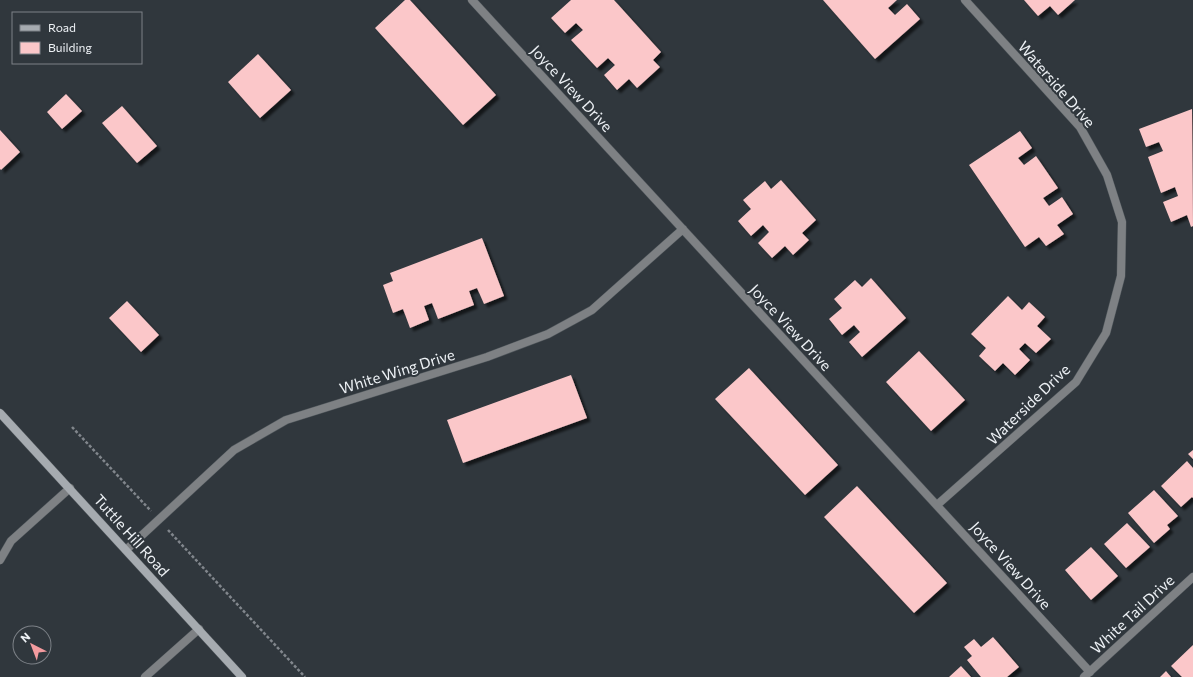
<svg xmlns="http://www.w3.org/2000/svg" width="1193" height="677" font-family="Commissioner,sans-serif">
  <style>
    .building { fill: #fbc7c9; filter: url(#shadow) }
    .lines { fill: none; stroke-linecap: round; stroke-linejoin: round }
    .lane-casing { stroke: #4e555a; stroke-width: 9 }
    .street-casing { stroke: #4e555a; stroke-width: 9 }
    .secondary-casing { stroke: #4e555a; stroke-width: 9 }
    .path { stroke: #81868c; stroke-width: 2.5; stroke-dasharray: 3 2; stroke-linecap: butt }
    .lane { stroke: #7e8184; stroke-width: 8 }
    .street { stroke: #7e8184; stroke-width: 8 }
    .secondary { stroke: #a6abb0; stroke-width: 8 }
    .labels { text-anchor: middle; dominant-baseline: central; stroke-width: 4; stroke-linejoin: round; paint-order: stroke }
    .street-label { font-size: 15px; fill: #edf1f5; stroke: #30373d }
  </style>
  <defs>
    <filter id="shadow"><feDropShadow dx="3.5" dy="3.5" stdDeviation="1" flood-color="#0009"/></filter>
  </defs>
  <rect width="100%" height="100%" fill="#30373d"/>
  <path class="building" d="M405 0H410L496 95 463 125 375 28Z
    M571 0H614L661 52 653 60 660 67 637 88 629 79 617 90 604 75 615 65 608 58 597 68 571 40 583 30 576 23 565 33 551 18Z
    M823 0H897L888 8 895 15 907 4 920 19 875 59Z
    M1024 0H1075L1058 15 1050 6 1038 16Z
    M258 54 291 90 260 118 228 82Z
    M66 94 82 111 62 129 47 112Z
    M122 106 157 146 137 163 102 123Z
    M1192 109 1193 226 1191 227 1187 215 1171 222 1163 202 1178 196 1175 187 1161 193 1148 157 1163 151 1159 142 1146 147 1139 129Z
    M0 130 20 152 1 170 0 169Z
    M1020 131 1032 148 1018 158 1024 165 1036 156 1058 188 1043 198 1049 206 1062 197 1073 214 1057 225 1064 234 1046 246 1039 237 1025 247 969 165Z
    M781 180 816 220 802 233 809 240 793 255 785 246 772 258 758 243 769 232 763 225 751 236 738 221 751 209 743 200 765 181 771 189Z
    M482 238 504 296 484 304 477 288 469 291 474 305 438 319 432 303 424 306 429 320 410 328 403 309 393 313 383 285 393 281 390 273Z
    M871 278 906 318 862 357 849 342 860 332 854 325 842 335 829 319 842 308 834 299 855 280 862 287Z
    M1008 296 1022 310 1029 302 1045 317 1037 326 1051 339 1036 353 1025 343 1019 349 1030 360 1015 375 1003 363 995 371 979 356 986 348 971 334Z
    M127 301 159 335 141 352 109 318Z
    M919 351 965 400 931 431 886 382Z
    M749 368 838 465 805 495 715 399Z
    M571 375 587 418 463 463 447 420Z
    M1193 450V459L1188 454Z
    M1187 461 1193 468V498L1192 497 1181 507 1161 486Z
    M857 486 947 583 914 613 824 517Z
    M1154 490 1178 516 1167 525 1170 529 1154 543 1128 513Z
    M1127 523 1150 547 1126 568 1104 544Z
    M1091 547 1118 576 1091 600 1065 570Z
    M993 637 1019 667 1007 677H981L967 660 972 656 964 647 974 639 981 647Z
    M1193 645V677H1182L1171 666Z
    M961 666 971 677H949Z
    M1166 671 1171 677H1160Z"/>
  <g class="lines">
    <g class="lane-casing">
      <path id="lane" d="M0 560 11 541 70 488
        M145 677 199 629"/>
    </g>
    <g class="street-casing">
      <path id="street" d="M472 0 1090 672
        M937 505 1076 382 1106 333 1121 276 1122 222 1107 175 1080 127 965 0
        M126 550 234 450 286 420 487 357 548 334 592 310 683 229
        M1084 677 1193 577"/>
    </g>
    <g class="secondary-casing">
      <path id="secondary" d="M0 413 242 677"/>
    </g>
    <path class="path" d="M72 427 151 511
      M168 530 305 677"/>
    <use href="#lane" class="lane"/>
    <use href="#street" class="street"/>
    <use href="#secondary" class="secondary"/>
  </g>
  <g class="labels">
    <g class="street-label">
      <text transform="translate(1057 84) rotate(49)">Waterside Drive</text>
      <text transform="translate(572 88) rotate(47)">Joyce View Drive</text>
      <text transform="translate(791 327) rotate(47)">Joyce View Drive</text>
      <text transform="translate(397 371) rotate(-17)">White Wing Drive</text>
      <text transform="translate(1028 404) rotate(-44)">Waterside Drive</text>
      <text transform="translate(132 535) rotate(48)">Tuttle Hill Road</text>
      <text transform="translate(1011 565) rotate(48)">Joyce View Drive</text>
      <text transform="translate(1132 614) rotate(-43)">White Tail Drive</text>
    </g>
  </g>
  <rect x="12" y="12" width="130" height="52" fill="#30373d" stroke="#7c8187"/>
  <rect x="20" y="25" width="20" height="6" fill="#a6abb0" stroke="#7c8187"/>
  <text x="48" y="32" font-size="12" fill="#edf1f5">Road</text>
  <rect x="20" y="42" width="20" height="12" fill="#fbc7c9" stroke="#7c8187"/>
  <text x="48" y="52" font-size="12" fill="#edf1f5">Building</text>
  <g transform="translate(32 645) rotate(318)"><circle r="19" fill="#30373d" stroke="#7c8187"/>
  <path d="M0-3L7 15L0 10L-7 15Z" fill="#f49b9f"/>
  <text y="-6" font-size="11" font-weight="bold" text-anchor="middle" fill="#edf1f5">N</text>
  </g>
</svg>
